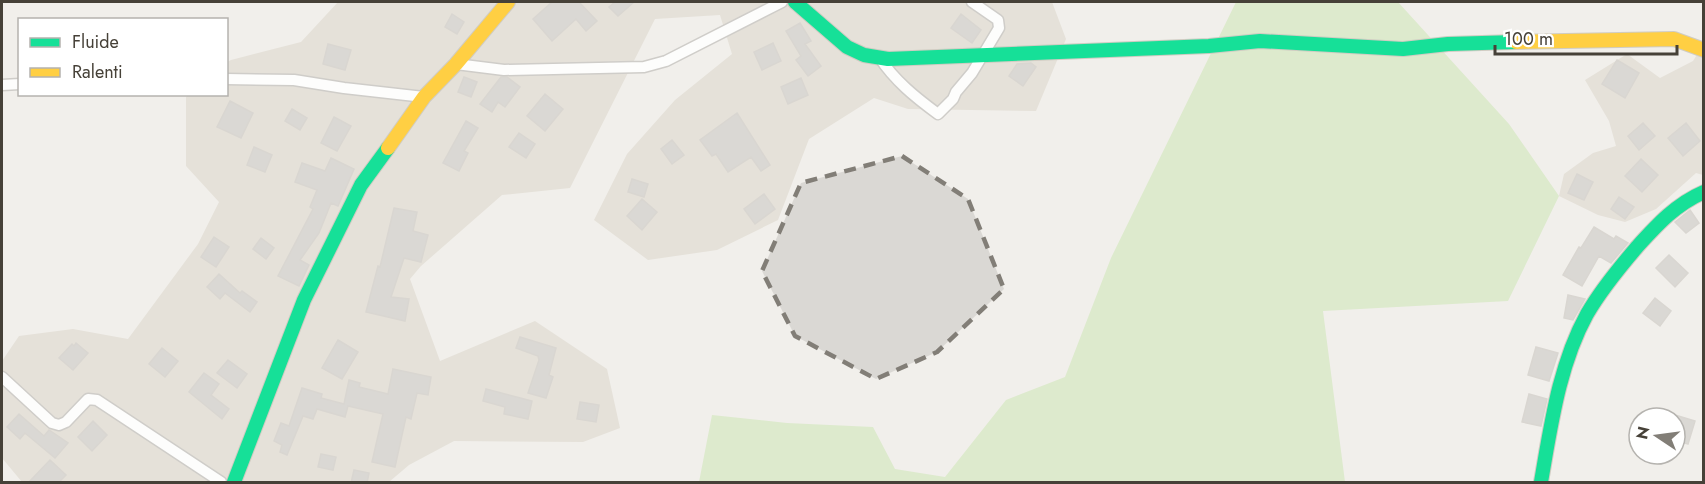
<svg xmlns="http://www.w3.org/2000/svg" width="1705" height="484" font-family="Jost,sans-serif">
  <style>
    .residential { fill: #e5e1d9 }
    .green { fill: #ddeacd }
    .building { fill: #dad8d4; stroke: #d9d6d1; stroke-width: 1.5 }
    .lines { fill: none; stroke-linecap: round; stroke-linejoin: round }
    .street-casing { stroke: #cfcdc9; stroke-width: 13 }
    .fast-casing { stroke: #d0ccc2; stroke-width: 16 }
    .slow-casing { stroke: #d0ccc2; stroke-width: 16 }
    .street { stroke: #fdfdfc; stroke-width: 10 }
    .fast { stroke: #16e098; stroke-width: 14 }
    .slow { stroke: #ffcf43; stroke-width: 14 }
    .marked { fill: #827e77; fill-opacity: 0.2; stroke: #827e77; stroke-width: 4.5; stroke-dasharray: 12 8; stroke-linejoin: round }
  </style>
  <rect width="100%" height="100%" fill="#f1efeb"/>
  <path class="residential" d="M338 2H1052L1066 39 1036 111 908 109 874 98 809 139 778 220 717 250 648 260 594 220 627 154 675 100 732 54 720 15 655 19 570 188 502 195 421 266 410 279 440 361 535 321 607 369 620 428 583 442 454 441 409 465 389 482H22L2 458V361L19 336 73 329 128 339 198 244 219 202 186 166V97L188 95 226 94 227 62 231 60 301 42Z
    M1703 45V175L1696 173 1656 209 1625 222 1598 215 1559 196 1564 174 1593 153 1616 146 1609 121 1585 80 1627 54 1660 78 1693 61Z"/>
  <path class="green" d="M1236 2H1398L1509 124 1559 196 1508 301 1323 311 1345 482H699L712 415 787 423 873 427 895 469 945 477 1006 400 1065 377 1111 258Z"/>
  <path class="building" d="M552 2H579L597 21 586 31 576 19 552 41 533 19Z
    M615 2H634L618 16 609 7Z
    M452 14 464 22 457 34 445 27Z
    M961 14 981 30 972 43 951 28Z
    M800 23 811 41 805 44 821 66 808 76 796 60 801 56 786 31Z
    M773 43 781 61 762 70 754 52Z
    M328 44 351 50 345 70 323 64Z
    M1617 60 1639 73 1625 98 1602 84Z
    M1031 63 1036 67 1023 86 1009 76 1017 64Z
    M464 77 477 82 471 97 458 92Z
    M501 77H507L520 87 505 107 498 102 492 112 480 104Z
    M801 78 808 95 788 104 781 87Z
    M545 94 563 109 545 131 527 116Z
    M230 101 253 113 241 138 217 127Z
    M292 109 307 118 300 130 285 121Z
    M737 113 770 165 761 171 751 157 728 172 716 154 712 156 700 140Z
    M334 117 351 126 337 151 321 143Z
    M466 121 478 128 464 151 468 153 459 171 443 163Z
    M1643 123 1655 136 1639 150 1628 136Z
    M1686 123 1700 141 1683 156 1668 138Z
    M519 133 535 144 526 158 509 147Z
    M672 140 684 155 672 164 661 149Z
    M254 147 272 155 265 172 247 165Z
    M331 158 354 169 338 206 331 203 319 233 300 260 309 265 299 286 278 276 313 209 310 207 317 190 295 182 302 163 325 171Z
    M1641 159 1658 175 1642 192 1625 176Z
    M1577 174 1593 182 1584 200 1568 193Z
    M632 179 648 184 644 197 628 192Z
    M764 194 775 209 755 224 744 209Z
    M1619 197 1634 207 1625 219 1611 209Z
    M642 199 657 212 642 230 627 216Z
    M394 208 417 212 413 231 428 235 421 262 404 258 391 297 409 299 405 321 366 312 378 266 380 267Z
    M1690 210 1699 223 1686 233 1675 222Z
    M1594 227 1614 239 1616 236 1628 243 1611 263 1599 256 1582 286 1563 275 1579 247 1581 248Z
    M214 237 229 247 216 267 201 257Z
    M261 238 274 248 266 259 253 249Z
    M1669 255 1688 273 1675 287 1656 268Z
    M219 274 240 293 242 291 257 302 250 312 225 293 220 299 207 287Z
    M1568 295 1585 299 1573 320 1564 318Z
    M1655 298 1671 311 1660 326 1643 313Z
    M520 337 556 348 549 375 553 377 546 398 528 393 539 360 538 356 516 348Z
    M338 340 358 352 342 379 322 368Z
    M76 343 88 353 73 370 59 358 72 344 74 346Z
    M1536 347 1558 353 1549 381 1528 375Z
    M162 348 178 361 165 377 149 364Z
    M228 360 247 374 237 388 217 373Z
    M393 369 431 377 428 395 417 393 411 419 406 417 395 467 372 462 383 414 348 406 345 417 317 409 313 419 303 416 287 455 280 452 282 445 274 441 281 423 289 426 302 388 322 394 321 398 344 404 349 380 360 383 359 387 388 394Z
    M204 373 219 384 211 395 229 409 222 419 189 392Z
    M486 389 532 401 528 419 504 414 505 407 483 401Z
    M1529 394 1547 399 1541 426 1522 422Z
    M580 402 599 405 596 422 577 419Z
    M19 414 44 436 49 430 68 443 55 458 25 433 20 439 7 427Z
    M1675 415 1695 421 1688 444 1675 440Z
    M93 421 107 435 92 451 78 437Z
    M321 454 336 457 333 470 318 467Z
    M50 460 66 475 58 483H28Z
    M354 470 369 473 367 483H351Z"/>
  <g class="lines">
    <g class="street-casing">
      <path id="street" d="M879 57C895 81 915 97 938 114L953 99 956 92 972 73 999 28 998 20 972 2
        M456 64 504 70 644 67 666 61 782 2
        M226 79 294 80 344 88 424 97
        M2 85 20 84
        M2 377 52 423 59 425 66 422 88 399 97 400 221 482"/>
    </g>
    <g class="fast-casing">
      <path id="fast" d="M795 2 847 47 864 55 888 59 1209 46 1260 41 1403 49 1448 44 1516 42
        M234 482 304 300 361 185 388 148
        M1541 482C1551 425 1559 365 1587 314 1601 290 1619 268 1637 247 1657 225 1676 204 1704 192"/>
    </g>
    <g class="slow-casing">
      <path id="slow" d="M1516 42 1674 39 1704 50
        M388 148 424 97 456 64 508 2"/>
    </g>
    <use href="#street" class="street"/>
    <use href="#fast" class="fast"/>
    <use href="#slow" class="slow"/>
  </g>
  <path class="marked" d="M902 156 968 199 1004 289 937 352 876 379 795 336 762 271 801 183Z"/>
  <rect width="1705" height="484" fill="none" stroke="#464138" stroke-width="6"/>
  <rect x="18" y="18" width="210" height="78" fill="#ffffff" stroke="#b5b3af" stroke-width="1.5"/>
  <rect x="30" y="38" width="30" height="9" fill="#16e098" stroke="#b5b3af" stroke-width="1.5"/>
  <text x="72" y="48" font-size="18" fill="#464138">Fluide</text>
  <rect x="30" y="68" width="30" height="9" fill="#ffcf43" stroke="#b5b3af" stroke-width="1.5"/>
  <text x="72" y="78" font-size="18" fill="#464138">Ralenti</text>
  <g transform="translate(1657 436) rotate(283)"><circle r="28" fill="#ffffff" stroke="#b5b3af" stroke-width="1.5"/>
  <path d="M0-4.5L10 22L0 15L-10 22Z" fill="#827e77"/>
  <text y="-9" font-size="16" font-weight="bold" text-anchor="middle" fill="#464138">N</text>
  </g>
  <path d="M1495 45v9h182v-9" fill="none" stroke="#464138" stroke-width="3"/>
  <text x="1504" y="45" font-size="18" fill="#464138" stroke="#ffffff" stroke-width="4.5" paint-order="stroke">100 m</text>
</svg>
